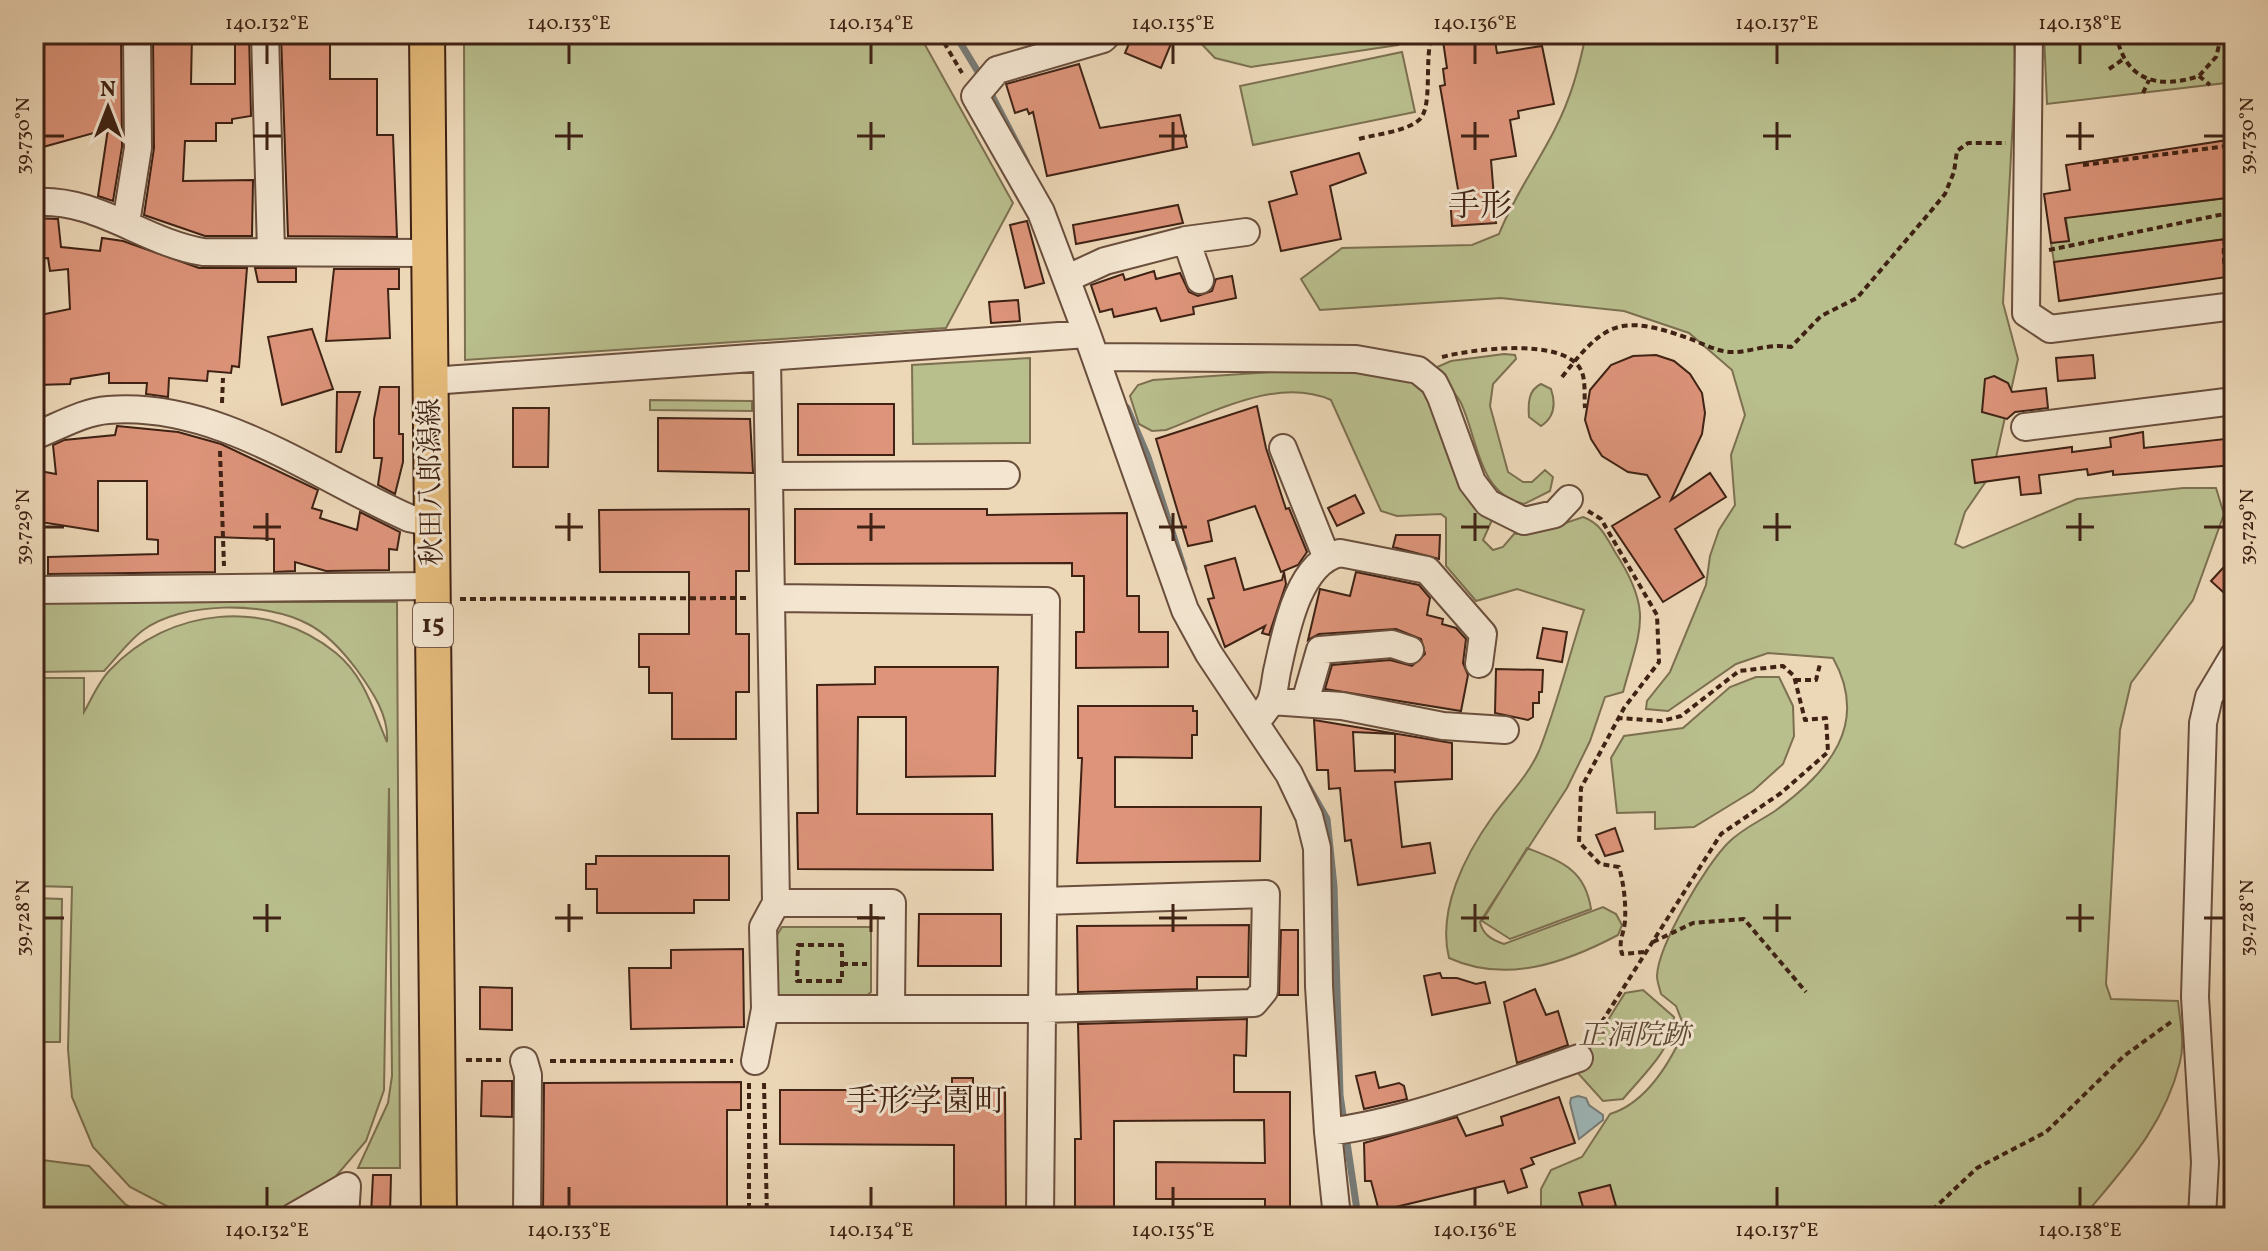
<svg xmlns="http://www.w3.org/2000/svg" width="2268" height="1251" font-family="Vollkorn,'Noto Serif JP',serif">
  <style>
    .green { fill: #b9be8d; stroke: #7c7050; stroke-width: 2 }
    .water { fill: #9db7b9; stroke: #777b77; stroke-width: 2 }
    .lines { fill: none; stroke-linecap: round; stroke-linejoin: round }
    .stream { stroke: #777b77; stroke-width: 7 }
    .building { fill: #dd947a; stroke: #3f2214; stroke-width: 2; fill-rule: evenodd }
    .minor-casing { stroke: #6a4f3d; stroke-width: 30 }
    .major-casing { stroke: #3f2214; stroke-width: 38 }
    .path { stroke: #3f2214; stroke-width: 4; stroke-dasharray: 6 4; stroke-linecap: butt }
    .minor { stroke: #f3e5d0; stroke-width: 26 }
    .major { stroke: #e6bc7c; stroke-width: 34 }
    .ticks { fill: none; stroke: #3f2214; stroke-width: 3 }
    .labels { text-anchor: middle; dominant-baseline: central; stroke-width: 6; stroke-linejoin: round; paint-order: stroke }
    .shield { fill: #f3e5d0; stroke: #755c4c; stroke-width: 2 }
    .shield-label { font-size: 26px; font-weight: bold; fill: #3f2214 }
    .street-label { font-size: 28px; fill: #3f2214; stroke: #f3e5d0 }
    .park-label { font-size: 28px; font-style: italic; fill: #5e4932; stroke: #f3e5d0 }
    .quarter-label { font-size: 32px; fill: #3f2214; stroke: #f3e5d0 }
    .neatline { fill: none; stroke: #3f2214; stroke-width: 3 }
    .ticks-label { font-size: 20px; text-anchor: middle; fill: #3f2214 }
  </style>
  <rect width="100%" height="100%" fill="#ecd7b7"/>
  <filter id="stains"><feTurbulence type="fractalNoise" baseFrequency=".0025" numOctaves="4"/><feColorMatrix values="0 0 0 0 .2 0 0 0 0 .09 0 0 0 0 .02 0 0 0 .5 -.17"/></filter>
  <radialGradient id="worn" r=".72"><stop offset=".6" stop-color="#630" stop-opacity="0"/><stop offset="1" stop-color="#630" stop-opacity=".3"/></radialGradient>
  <path class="green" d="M464 34H919L1013 203 946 328 465 360Z
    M1192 34H1416L1398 45 1251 67 1215 58Z
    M1586 34H2014L2015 82 2003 303 2018 359 1993 471 1965 512 1955 544 1963 548 2077 499 2183 488H2216L2224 514 2193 600 2131 683 2120 730 2106 984 2111 999 2178 1001C2180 1021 2185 1043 2180 1062 2164 1127 2124 1168 2083 1217H1541V1189L1551 1170 1582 1157 1610 1114C1646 1103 1670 1063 1685 1029L1676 1006 1661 994C1660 989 1657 982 1657 976 1658 945 1707 863 1729 842 1742 829 1760 821 1775 811 1829 772 1870 724 1833 658L1768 653 1736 664 1668 711 1646 709 1647 701 1670 672 1706 585 1710 556 1719 530 1735 505 1731 455 1745 415 1732 370 1689 333 1624 311 1501 298 1320 310 1301 279 1342 248 1472 245 1499 234C1514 196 1537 165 1555 129 1571 98 1579 68 1586 34Z
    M2044 34H2233L2225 62 2234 65V82L2047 104Z
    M1402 52 1415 112 1253 145 1240 86Z
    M2062 191H2070L2090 215 2234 197V238L2054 262 2051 243 2069 240Z
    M1504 354 1515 355 1516 359 1493 384 1490 406 1508 472 1523 482H1532L1545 470 1553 477 1550 491 1524 504C1478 494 1478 439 1461 403 1455 391 1440 379 1437 367L1451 361Z
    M1030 358V443L913 444 912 365Z
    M1329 368H1383L1423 384 1481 510 1492 520 1483 540 1493 550 1503 547 1514 534 1542 531 1583 517C1600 523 1606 536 1615 552 1654 612 1640 629 1623 692L1605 697 1590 741 1567 788 1480 922C1483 935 1492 940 1504 944L1603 907 1616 914 1622 925 1618 935C1565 963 1506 984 1449 958 1437 910 1465 855 1493 816 1509 794 1528 776 1539 751 1557 705 1569 656 1584 610L1517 589 1476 601 1446 566V518L1441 514 1397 516 1381 511 1331 400C1278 377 1216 411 1166 430L1152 431 1139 424 1130 396 1138 385 1153 380Z
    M1541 384 1551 389C1556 404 1555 417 1541 426L1529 417C1528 404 1528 390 1541 384Z
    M650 400 752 401V411L650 410Z
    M34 602H397L400 1168H358L388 1103 392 1076 389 788 384 1090 366 1141 331 1182 284 1210 248 1217 178 1212 130 1187 93 1147 72 1097 68 1049 72 887 34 886V678H84V712C92 698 99 681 110 670 169 607 268 597 336 653 365 677 373 710 387 742 389 715 372 691 357 670 345 654 326 633 308 624 266 601 181 601 142 631 128 642 116 658 104 671L34 672Z
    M1756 677H1779L1793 706 1794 736 1783 764 1753 791 1694 827 1655 829V812L1617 813 1611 758 1624 736 1683 728 1730 687Z
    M1527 848C1562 862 1585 869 1591 909L1510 939 1482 921Z
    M34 898 62 899 60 1042H34Z
    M782 927H871V992L864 998H779L773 993 772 943Z
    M1643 990 1674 1017C1674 1048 1641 1077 1623 1099L1603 1101 1576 1071 1625 993Z
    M34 1159 89 1166 125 1204 147 1217H34Z"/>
  <path class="water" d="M1578 1096 1586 1098 1589 1105 1603 1115V1120L1579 1139 1570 1103 1571 1098Z"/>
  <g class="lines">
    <path class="stream" d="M955 34 983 80
      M989 90 1026 161
      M1127 408 1148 457 1184 569
      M1307 784 1327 819 1334 886 1340 1095 1358 1217"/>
  </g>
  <path class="building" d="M67 34H121L122 147 113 201 98 196 108 129 43 147 41 142 34 144V45L67 42Z
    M153 34H192L191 84H235V34H249L251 116 232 119V123H216V141H185L183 181 253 180 252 236H205L144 215 154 148Z
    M281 34H330V79H377V135H393L397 237 288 236Z
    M1133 34H1175L1161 68 1125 53Z
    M1472 34H1494L1497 53 1542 46 1554 104 1518 111 1519 118 1510 120 1516 156 1491 160 1496 223 1452 226 1450 196 1459 195 1440 86 1445 85 1443 69 1447 68 1443 41Z
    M1079 64 1100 128 1180 115 1187 147 1047 176 1033 112 1029 114 1027 109 1015 113 1006 84Z
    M2234 139V197L2065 218 2069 241 2051 243 2044 194 2070 190 2066 165Z
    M1359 153 1366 173 1330 186 1341 239 1281 251 1269 202 1297 194 1291 172Z
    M1178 205 1183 223 1076 244 1073 225Z
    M34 218 58 219 61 247 100 251 102 238 123 241 199 268H247L239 367 232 366 231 373 208 371 207 381 169 378 168 397 146 394 147 383H109V373L71 379 70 384 37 385 41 344 35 316 70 309 68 269 50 271 48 258 34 259Z
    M1027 221 1044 283 1025 288 1010 225Z
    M2234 238V276L2059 301 2054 262Z
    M255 268H296V282H258Z
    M334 269H399V289H388L390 338 326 341Z
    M1154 271 1156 279 1180 273 1189 292 1198 296 1212 291 1216 279 1232 276 1236 298 1193 307 1194 314 1161 321 1156 308 1114 317 1112 309 1100 312 1091 285 1123 274 1125 280Z
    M1018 300 1020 321 991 323 989 302Z
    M312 329 333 389 282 405 268 337Z
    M1656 355 1674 361 1690 374 1702 393 1705 413 1702 434 1671 500 1710 473 1726 497 1675 529 1704 577 1663 602 1612 526 1660 497 1647 475 1628 472 1602 456 1591 439 1585 420 1590 390 1611 365 1633 356Z
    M2093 355 2095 378 2058 381 2056 358Z
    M1994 376 2008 383 2012 392 2046 388 2048 408 2015 412 2007 419 1982 412 1985 379Z
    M380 387H399V434H403V462L395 494 378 485 382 458H374V419Z
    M337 392H360L341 452H336Z
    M798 404H894V455H798Z
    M1257 406 1266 448 1286 509 1289 508 1307 552 1298 565 1281 572 1255 506 1208 521 1212 541 1188 546 1156 439Z
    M513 408H549L548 467H513Z
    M658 418 750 419 753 473 658 471Z
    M117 426 178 432 221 444 318 490 312 508 322 511 320 518 357 530 360 512 400 532 397 550 389 549V570L326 571 295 562V571L274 572V539L215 537V572L48 574V557L158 554V540L147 539V481H98V531L34 521V470L56 474 53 445 64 440 115 435Z
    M2143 432 2144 448 2234 438V465L2113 475V471L2088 475 2087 469 2039 475 2041 493 2021 495 2019 477 1975 483 1972 460 2072 447V452L2111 447 2110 438Z
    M1355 495 1364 513 1337 526 1328 508Z
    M749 509V571H736V634H749V692H736V739H672V693H649V667H639V634H689V572H600L599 510Z
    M795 509H987V515L1127 513V596H1139V632H1168V667L1076 668V632H1084V576H1072V563L795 564Z
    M1396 535H1440L1439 559 1393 547Z
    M2234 556V602L2211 581Z
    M1235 558 1244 590 1282 580 1284 572 1286 584 1269 635 1262 633 1265 626 1225 647 1208 599 1214 598 1205 566Z
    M1356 572 1419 585 1430 598 1427 615 1443 619 1442 624 1456 628 1466 639 1463 663 1468 675 1461 711 1325 689 1332 665 1390 660 1412 666 1425 654 1421 639 1396 629 1319 634 1308 640 1320 589 1350 596Z
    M1543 628 1567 632 1562 662 1537 658Z
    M875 667H998L995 776 906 777V717H858L857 814H992L993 870 798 869 797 813H818L817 685 875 684Z
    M1496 669 1543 670 1542 692H1539V703H1533V717L1528 720 1495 713Z
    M1078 706H1193V711H1197V735H1192V758L1115 757V807H1261L1260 861 1077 863 1082 758H1078Z
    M1314 720 1452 743V779L1395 782 1402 847 1430 843 1435 873 1358 885 1351 840 1345 841 1340 788 1329 789 1328 770H1317ZM1353 732 1395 734V773L1394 770 1355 771Z
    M1615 828 1623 851 1605 856 1596 835Z
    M596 856H729V900H694V913H597V889H586V864H596Z
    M919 914H1001V966H918Z
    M1249 925 1248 977H1197V989L1078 992 1077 926Z
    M1281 930H1298V995H1279Z
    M743 949 744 1027 631 1029 629 968H671V950Z
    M1440 973 1442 978H1457L1476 984 1485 982 1490 1003 1432 1015 1424 976Z
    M480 987 512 988V1030L480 1029Z
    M1535 989 1546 1015 1558 1011 1568 1045 1517 1063 1504 1002Z
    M1247 1019 1246 1056 1234 1055V1092H1290V1210H1265V1199H1156V1162L1265 1163 1264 1120 1114 1121V1217H1075V1139H1081L1078 1024Z
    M1375 1072 1379 1088 1399 1083 1404 1086 1407 1099 1364 1109 1356 1076Z
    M952 1078H973V1090H1005L1006 1217H954V1145L780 1144V1090H952Z
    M482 1081H512V1117L481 1116Z
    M741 1082V1110H727V1217H543L544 1083Z
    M1559 1097 1575 1143 1531 1158 1534 1164 1521 1169 1527 1187 1508 1193 1504 1181 1379 1211 1371 1181H1365L1364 1143 1457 1117 1466 1136 1503 1125 1501 1117Z
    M373 1175H391L390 1215H371Z
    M1610 1185 1616 1206 1585 1214 1579 1193Z"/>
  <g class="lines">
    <g class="minor-casing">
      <path id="minor" d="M265 34 271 251
        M2029 34 2026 313 2050 329 2234 306
        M34 202C98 198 143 242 203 252L429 253
        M126 223 138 148 137 34
        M1186 240 1246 232
        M1068 278 1105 261 1186 240 1200 280
        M1087 334 1041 212 975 96 997 70 1103 39 1108 34
        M1096 357 1356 359 1418 370 1434 383 1441 397 1472 482 1488 503 1524 521 1555 514 1569 499
        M431 381 1087 334 1185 610 1209 654 1289 774 1309 816 1317 848 1319 986 1328 1132 1337 1217
        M2025 427 2234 401
        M34 436C58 427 82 412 108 410 217 401 314 476 409 518L432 523
        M1283 448 1326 556
        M769 476 1006 475
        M34 590 433 586
        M773 598 1046 601 1040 1217
        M1271 701 1342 706 1443 726 1505 730
        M1305 702 1320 650 1392 644 1410 650
        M1255 723C1260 717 1266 710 1270 703 1275 693 1275 678 1278 667 1286 630 1299 562 1340 553L1427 570 1483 634 1479 664
        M776 903H892L891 1007
        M765 1009H1043L1254 1003 1264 991 1266 894 1043 901
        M524 1061 528 1075 527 1217
        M755 1061 765 1009 763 927 776 903 767 358
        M1328 1132C1413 1121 1497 1086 1579 1058
        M293 1217 347 1186 345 1217
        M2202 1217 2205 1162 2195 997 2203 723 2209 697 2234 655"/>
    </g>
    <g class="major-casing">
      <path id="major" d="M427 34 439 1217"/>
    </g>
    <path class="path" d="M939 34 962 73
      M2116 34C2125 80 2157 90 2199 76L2216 57 2222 34
      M2100 37 2116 35
      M2109 69 2122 60
      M2199 76 2210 85
      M2143 93 2149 80
      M1359 139C1376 134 1405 132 1419 120 1434 107 1423 55 1433 34
      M2231 146 2234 167
      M2083 165 2234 145
      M2049 250 2234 212
      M2227 284C2224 259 2219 241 2234 220
      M1442 357C1472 349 1564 337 1581 370 1586 380 1584 396 1585 408
      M1562 377C1605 322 1620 314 1688 338 1702 343 1715 351 1730 352 1750 353 1765 343 1791 347L1821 316 1857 298 1931 211 1945 194 1954 172 1957 151 1968 143H2006
      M222 403 223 378
      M220 451 224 566
      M1588 511 1601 519 1657 615 1659 662 1624 708 1581 788 1579 842 1600 864 1619 867C1624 885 1626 903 1625 921 1624 934 1618 941 1622 954L1645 952
      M460 599 747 598
      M1795 680H1816L1820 664
      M1653 942 1693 923 1744 919 1806 992
      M798 945H842V981H797Z
      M842 964H867
      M1591 1039 1721 834 1781 793 1828 752 1826 718 1805 720 1794 676 1783 666 1739 671 1681 716 1662 721 1618 718
      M466 1060H501
      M550 1061H733
      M749 1083V1217
      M764 1083 767 1217
      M1925 1217 1977 1168 2046 1132 2124 1056 2171 1022"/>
    <use href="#minor" class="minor"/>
    <use href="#major" class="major"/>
  </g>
  <path class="ticks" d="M267 44V64M569 44V64M871 44V64M1173 44V64M1475 44V64M1777 44V64M2080 44V64M267 122V150M569 122V150M871 122V150M1173 122V150M1475 122V150M1777 122V150M2080 122V150M44 136H64M253 136H281M555 136H583M857 136H885M1159 136H1187M1461 136H1489M1763 136H1791M2066 136H2094M2204 136H2224M267 513V541M569 513V541M871 513V541M1173 513V541M1475 513V541M1777 513V541M2080 513V541M44 527H64M253 527H281M555 527H583M857 527H885M1159 527H1187M1461 527H1489M1763 527H1791M2066 527H2094M2204 527H2224M267 904V932M569 904V932M871 904V932M1173 904V932M1475 904V932M1777 904V932M2080 904V932M44 918H64M253 918H281M555 918H583M857 918H885M1159 918H1187M1461 918H1489M1763 918H1791M2066 918H2094M2204 918H2224M267 1187V1207M569 1187V1207M871 1187V1207M1173 1187V1207M1475 1187V1207M1777 1187V1207M2080 1187V1207"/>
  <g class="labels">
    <rect class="shield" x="413" y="603" width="40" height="44" rx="6"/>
    <g class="shield-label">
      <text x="433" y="625">15</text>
    </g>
    <g class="street-label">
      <text transform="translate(432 482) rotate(-91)">秋田八郎潟線</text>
    </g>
    <g class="park-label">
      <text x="1634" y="1036">正洞院跡</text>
    </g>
    <g class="quarter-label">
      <text x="1480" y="208">手形</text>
      <text x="926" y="1103">手形学園町</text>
    </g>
  </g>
  <rect width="2268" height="1251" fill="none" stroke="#ecd7b7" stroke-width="88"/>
  <g transform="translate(108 108)" stroke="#f3e5d0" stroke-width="6" paint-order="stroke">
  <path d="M0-6L14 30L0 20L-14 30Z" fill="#3f2214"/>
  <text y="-12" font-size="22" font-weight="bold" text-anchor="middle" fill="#3f2214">N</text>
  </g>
  <rect x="44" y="44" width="2180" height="1163" class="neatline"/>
  <g class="ticks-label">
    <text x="267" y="29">140.132°E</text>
    <text x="569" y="29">140.133°E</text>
    <text x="871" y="29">140.134°E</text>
    <text x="1173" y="29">140.135°E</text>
    <text x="1475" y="29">140.136°E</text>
    <text x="1777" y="29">140.137°E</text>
    <text x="2080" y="29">140.138°E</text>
    <text transform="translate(22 136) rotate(-90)" y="7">39.730°N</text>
    <text transform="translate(2246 136) rotate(-90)" y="7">39.730°N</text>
    <text transform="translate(22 527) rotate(-90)" y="7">39.729°N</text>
    <text transform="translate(2246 527) rotate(-90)" y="7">39.729°N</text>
    <text transform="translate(22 918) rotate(-90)" y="7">39.728°N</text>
    <text transform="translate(2246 918) rotate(-90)" y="7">39.728°N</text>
    <text x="267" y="1236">140.132°E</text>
    <text x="569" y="1236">140.133°E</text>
    <text x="871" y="1236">140.134°E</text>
    <text x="1173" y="1236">140.135°E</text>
    <text x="1475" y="1236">140.136°E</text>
    <text x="1777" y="1236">140.137°E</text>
    <text x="2080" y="1236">140.138°E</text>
  </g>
  <rect width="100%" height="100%" filter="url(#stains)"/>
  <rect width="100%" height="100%" fill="url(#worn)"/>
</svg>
